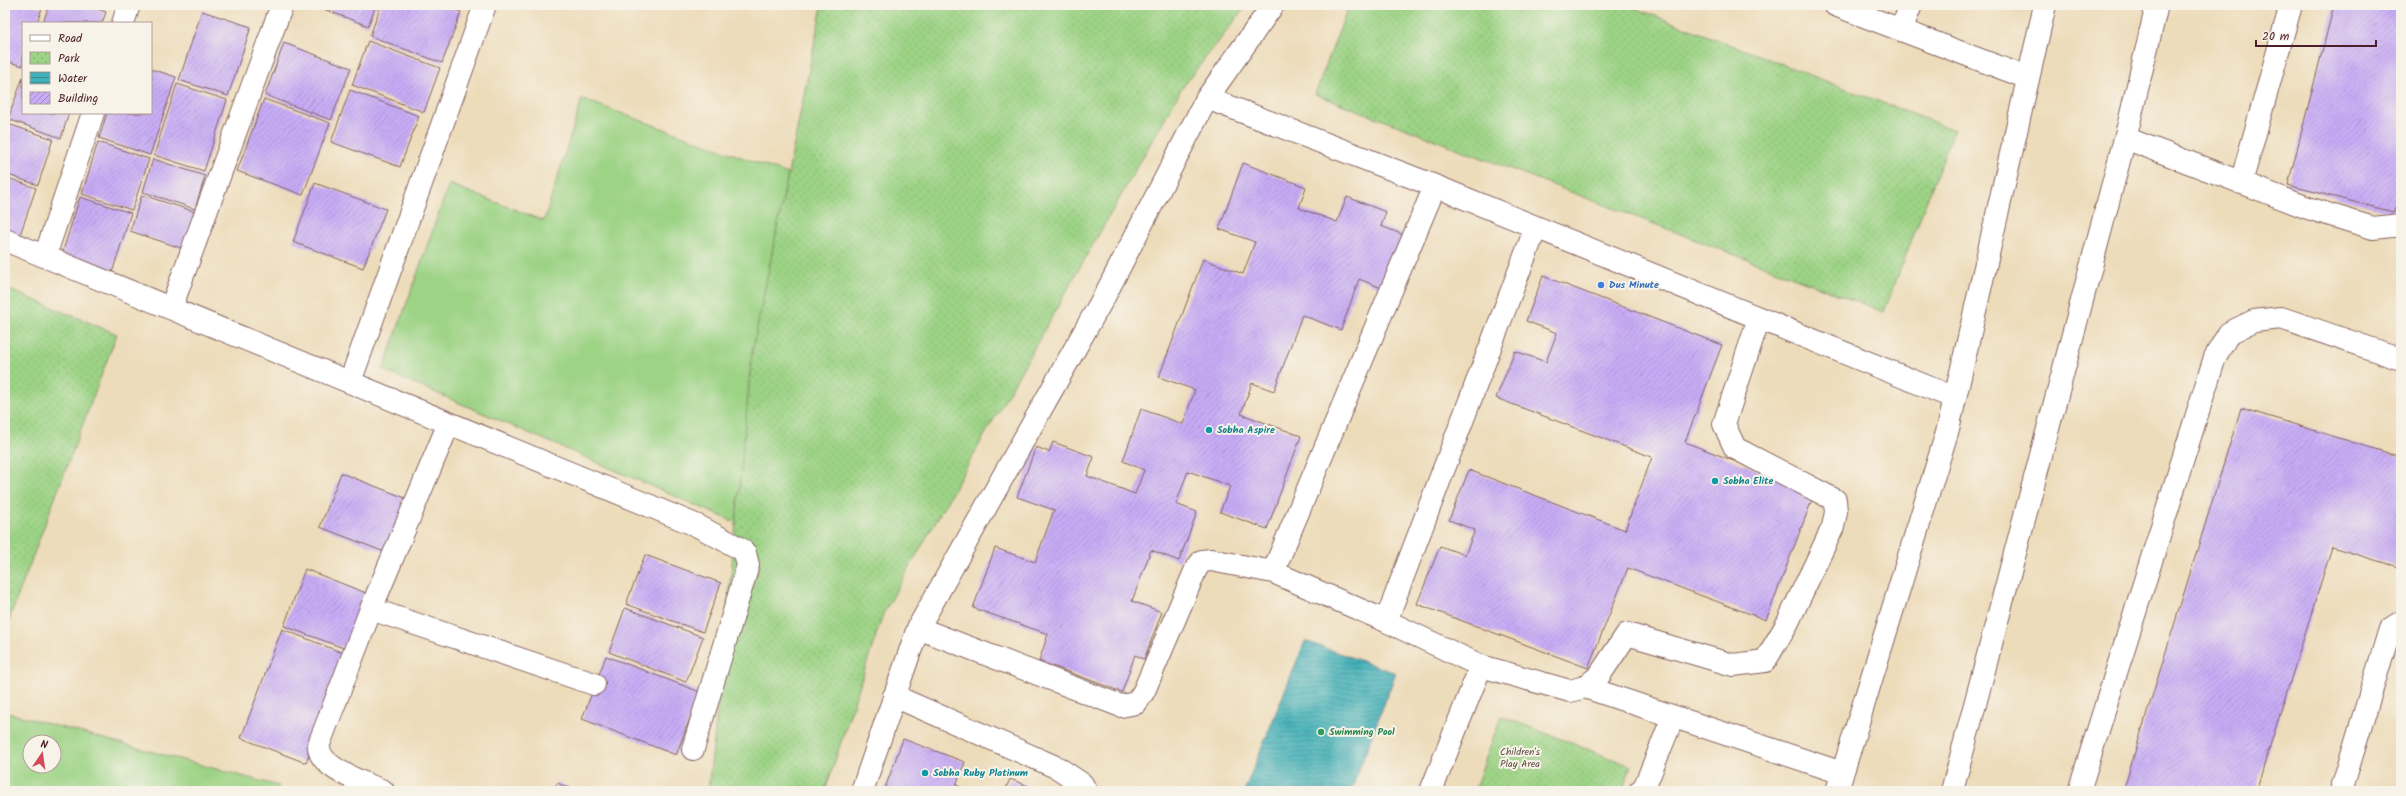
<svg xmlns="http://www.w3.org/2000/svg" width="2406" height="796" font-family="Kalam,sans-serif">
  <style>
    .grass { fill: #9cd385; stroke: #737958; fill-rule: evenodd }
    .park { fill: url(#park-dots); stroke: #737958 }
    .water { fill: url(#water-rules); stroke: #446872 }
    .building { fill: url(#building-hatch) }
    .lines { fill: none; stroke-linecap: round; stroke-linejoin: round }
    .lane-casing { stroke: #83615d; stroke-width: 24 }
    .street-casing { stroke: #83615d; stroke-width: 24 }
    .lane { stroke: #fff; stroke-width: 22 }
    .street { stroke: #fff; stroke-width: 22 }
    .shop-dot { fill: #3f7fe0; stroke: #f7f3e8; stroke-width: 1.5 }
    .culture-dot { fill: #0f9aa8; stroke: #f7f3e8; stroke-width: 1.5 }
    .leisure-dot { fill: #2e9e5b; stroke: #f7f3e8; stroke-width: 1.5 }
    .labels { text-anchor: middle; dominant-baseline: central; stroke-width: 4; stroke-linejoin: round; paint-order: stroke }
    .shop-label { font-size: 10px; font-weight: bold; fill: #366cbe; stroke: #f7f3e8; text-anchor: start }
    .culture-label { font-size: 10px; font-weight: bold; fill: #0d838f; stroke: #f7f3e8; text-anchor: start }
    .leisure-label { font-size: 10px; font-weight: bold; fill: #27864d; stroke: #f7f3e8; text-anchor: start }
    .park-label { font-size: 10px; fill: #5e4c42; stroke: #f7f3e8 }
  </style>
  <defs>
    <pattern id="park-dots" width="8" height="8" patternUnits="userSpaceOnUse"><rect width="8" height="8" fill="#9cd385"/><path d="M2 2h.1M6 6h.1" fill="none" stroke="#88b573" stroke-width="1.8" stroke-linecap="round"/></pattern>
    <pattern id="water-rules" width="6" height="5" patternUnits="userSpaceOnUse"><rect width="6" height="5" fill="#3fb0b8"/><path d="M0 2.5h6" fill="none" stroke="#378f96"/></pattern>
    <pattern id="building-hatch" width="6" height="6" patternUnits="userSpaceOnUse"><rect width="6" height="6" fill="#c7acf6"/><path d="M-1 1l2-2M0 6l6-6M5 7l2-2" fill="none" stroke="#a48bc7"/></pattern>
  </defs>
  <rect width="100%" height="100%" fill="#f7f3e8"/>
  <filter id="ink" filterUnits="userSpaceOnUse"><feTurbulence type="fractalNoise" baseFrequency=".025" numOctaves="2"/><feDisplacementMap in="SourceGraphic" scale="8" xChannelSelector="R" yChannelSelector="G"/><feConvolveMatrix kernelMatrix="1 2 1 2 8 2 1 2 1" color-interpolation-filters="sRGB"/></filter>
  <filter id="wash" filterUnits="userSpaceOnUse"><feTurbulence type="fractalNoise" baseFrequency=".012" numOctaves="4" result="noise"/><feDisplacementMap in="SourceGraphic" scale="16" xChannelSelector="R" yChannelSelector="G"/><feGaussianBlur stdDeviation="0.9" result="paint"/><feColorMatrix in="noise" values="0 0 0 0 0 0 0 0 0 0 0 0 0 0 0 0 0 1.4 0 .05"/><feComposite in="paint" operator="in"/></filter>
  <g filter="url(#wash)">
    <rect width="100%" height="100%" fill="#eddcba"/>
    <path class="grass" d="M582 99 788 174 752 353 737 523 383 370 449 184 544 221Z
      M5 712 279 786 276 791H5ZM30 742H54V766H30Z"/>
    <path class="park" d="M822 5H1247L1182 88 883 614 825 791H708L722 669 752 353Z
      M1349 5H1627L1954 130 1884 312 1315 94Z
      M5 288 117 334 5 630Z
      M1501 716 1631 766 1622 791H1474Z"/>
    <path class="water" d="M1305 641 1396 673 1351 791H1244Z"/>
    <g id="blocks">
      <path class="building" d="M5 5H31L42 8 37 23H23V66L5 61Z
        M49 5H87L106 12 102 23H43Z
        M313 5H376L368 26Z
        M381 5H440L461 12 442 63 370 36Z
        M2334 5H2401V196L2393 212 2288 185Z
        M202 11 251 27 228 96 179 80Z
        M368 41 440 68 424 112 352 85Z
        M284 43 351 68 331 120 265 95Z
        M151 69 176 77 150 155 99 138 107 113H151Z
        M23 77V113H69L61 138 8 119Z
        M177 84 227 100 204 171 154 155Z
        M350 90 419 116 400 167 331 142Z
        M264 99 330 123 303 195 237 171Z
        M5 123 53 139 38 185 5 174Z
        M98 142 149 159 132 210 82 194Z
        M153 159 205 176 195 209 143 192Z
        M1243 163 1306 187 1299 208 1337 222 1347 197 1386 212 1381 226 1404 235 1384 289 1359 279 1341 330 1302 315 1274 391 1252 383 1241 414 1301 436 1267 529 1220 512 1230 486 1188 471 1176 504 1197 512 1179 561 1151 550 1132 601 1162 612 1144 659 1135 655 1122 692 1039 661 1048 634 973 608 995 548 1035 562 1054 510 1017 497 1036 447 1049 452 1053 442 1094 457 1087 476 1135 494 1144 470 1123 461 1141 409 1183 424 1195 390 1159 377 1203 259 1243 274 1255 242 1219 229Z
        M5 177 36 188 20 235 5 230Z
        M315 183 386 209 363 268 293 242Z
        M142 195 196 212 184 249 130 231Z
        M80 197 131 213 112 273 61 257Z
        M1543 276 1722 345 1685 442 1815 492 1766 620 1628 568 1588 668 1417 604 1440 546 1465 555 1475 530 1449 520 1469 470 1625 530 1652 457 1496 398 1515 351 1546 362 1557 333 1526 321Z
        M2241 408 2401 457V568L2332 547 2256 791H2123Z
        M341 473 408 499 387 553 320 527Z
        M645 555 721 583 703 632 626 604Z
        M305 569 371 595 349 650 284 626Z
        M625 608 703 637 686 682 609 652Z
        M282 629 348 655 306 763 241 738Z
        M606 656 700 692 676 755 582 719Z
        M903 739 965 762 956 785 971 791H884Z
        M1010 779 1041 791H1005Z
        M557 783 578 791H554Z"/>
    </g>
  </g>
  <g filter="url(#ink)">
    <use href="#blocks" fill-opacity="0" stroke="#83615d" stroke-width="1"/>
    <g class="lines">
      <g class="lane-casing">
        <path id="lane" d="M650 506 698 526 741 549 745 553 748 565 693 749"/>
      </g>
      <g class="street-casing">
        <path id="street" d="M1835 5 2028 78
          M123 23 129 5
          M1901 30 1911 5
          M1207 98 1435 186 1955 398
          M2125 138 2308 208 2373 228 2401 225
          M2241 183 2291 5
          M1435 186 1273 572 1386 621 1536 227
          M5 240 650 506
          M45 256 93 113
          M171 308 282 5
          M350 382 485 5
          M371 609 594 684
          M1386 621 1481 666 1570 691 1585 687 1599 676 1627 634 1733 665 1765 661 1787 624 1833 527 1836 512 1835 500 1735 448 1724 424 1759 318
          M918 628 1121 706 1136 703 1144 691 1196 569 1202 561 1211 560 1273 572
          M1585 687 1842 773
          M894 696 1058 768 1082 784 1086 791
          M383 791C365 783 316 768 319 744L371 609 449 423
          M862 791 918 628 1105 295 1207 98 1273 5
          M1431 791 1481 666
          M1640 791 1645 786 1673 717
          M1837 791 1948 429 2045 5
          M1952 791 2129 123 2157 5
          M2079 791 2215 357 2229 333 2254 321 2281 318 2401 359
          M2341 791 2390 629 2401 622"/>
      </g>
      <use href="#lane" class="lane"/>
      <use href="#street" class="street"/>
    </g>
  </g>
  <circle class="shop-dot" cx="1601" cy="285" r="4"/>
  <g class="culture-dot">
    <circle cx="1209" cy="430" r="4"/>
    <circle cx="1715" cy="481" r="4"/>
    <circle cx="925" cy="773" r="4"/>
  </g>
  <circle class="leisure-dot" cx="1321" cy="732" r="4"/>
  <g class="labels">
    <g class="shop-label">
      <text x="1609" y="285">Dus Minute</text>
    </g>
    <g class="culture-label">
      <text x="1217" y="430">Sobha Aspire</text>
      <text x="1723" y="481">Sobha Elite</text>
      <text x="933" y="773">Sobha Ruby Platinum</text>
    </g>
    <g class="leisure-label">
      <text x="1329" y="732">Swimming Pool</text>
    </g>
    <g class="park-label">
      <text x="1520" y="752">Children's<tspan x="1520" dy="12">Play Area</tspan></text>
    </g>
  </g>
  <rect width="2406" height="796" fill="none" stroke="#f7f3e8" stroke-width="20"/>
  <rect x="22" y="22" width="130" height="92" fill="#f7f3e8" stroke="#b29e9c"/>
  <rect x="30" y="35" width="20" height="6" fill="#ffffff" stroke="#b29e9c"/>
  <text x="58" y="42" font-size="12" fill="#4a1f2b">Road</text>
  <rect x="30" y="52" width="20" height="12" fill="url(#park-dots)" stroke="#b29e9c"/>
  <text x="58" y="62" font-size="12" fill="#4a1f2b">Park</text>
  <rect x="30" y="72" width="20" height="12" fill="url(#water-rules)" stroke="#b29e9c"/>
  <text x="58" y="82" font-size="12" fill="#4a1f2b">Water</text>
  <rect x="30" y="92" width="20" height="12" fill="url(#building-hatch)" stroke="#b29e9c"/>
  <text x="58" y="102" font-size="12" fill="#4a1f2b">Building</text>
  <g transform="translate(42 754) rotate(13)"><circle r="19" fill="#f7f3e8" stroke="#b29e9c"/>
  <path d="M0-3L7 15L0 10L-7 15Z" fill="#d1495b"/>
  <text y="-6" font-size="11" font-weight="bold" text-anchor="middle" fill="#4a1f2b">N</text>
  </g>
  <path d="M2256 40v6h120v-6" fill="none" stroke="#4a1f2b" stroke-width="2"/>
  <text x="2262" y="40" font-size="12" fill="#4a1f2b" stroke="#f7f3e8" stroke-width="3" paint-order="stroke">20 m</text>
</svg>
